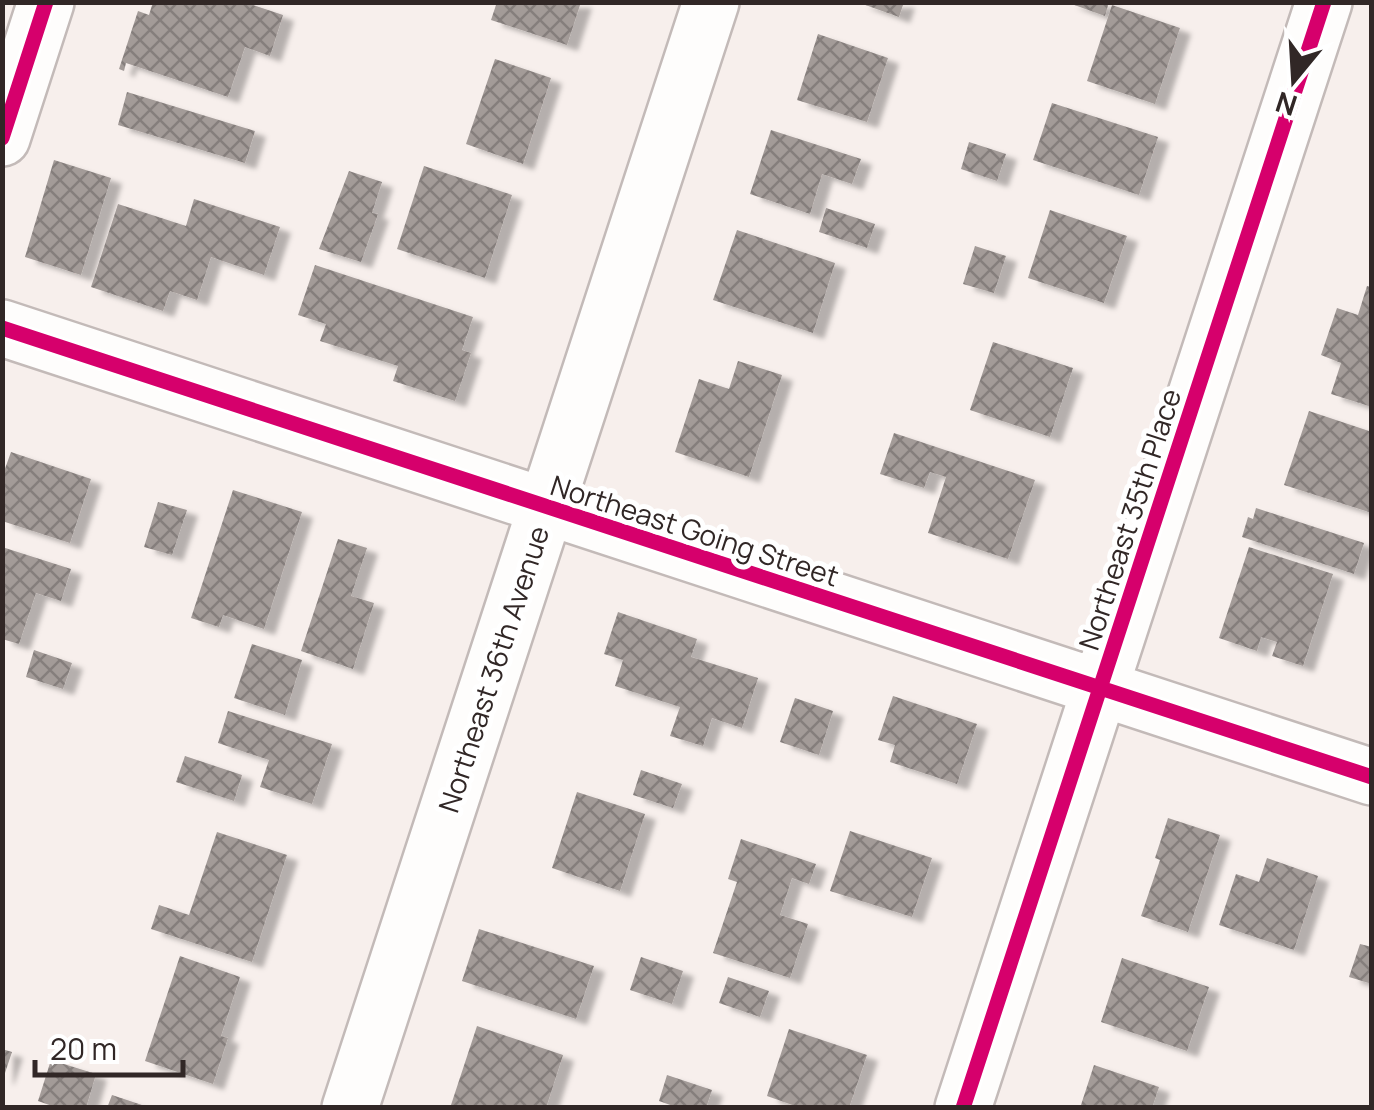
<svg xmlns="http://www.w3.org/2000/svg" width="1374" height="1110" font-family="Manrope,sans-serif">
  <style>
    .building { fill: url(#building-cross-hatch); filter: url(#shadow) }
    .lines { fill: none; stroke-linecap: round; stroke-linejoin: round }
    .minor-casing { stroke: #c3bab8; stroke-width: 60 }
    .minor { stroke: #fefdfc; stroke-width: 55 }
    .cycleway-casing { stroke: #fff; stroke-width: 21 }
    .cycleway { stroke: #d6006c; stroke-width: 15 }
    .labels { text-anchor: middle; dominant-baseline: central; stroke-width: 10; stroke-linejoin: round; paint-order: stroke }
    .street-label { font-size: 28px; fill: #312726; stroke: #fff }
  </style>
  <defs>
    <pattern id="building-cross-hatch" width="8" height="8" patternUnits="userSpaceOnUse" patternTransform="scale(2.5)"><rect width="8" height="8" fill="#a39b98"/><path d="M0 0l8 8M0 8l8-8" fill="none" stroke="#857e7c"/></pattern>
    <filter id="shadow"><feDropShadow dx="11" dy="6" stdDeviation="2.5" flood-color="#0004"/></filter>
  </defs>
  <rect width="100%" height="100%" fill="#f7efec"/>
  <path class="building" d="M153 2H244L283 15 270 56 245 47 228 97 126 63 124 71 119 69 138 11 149 15Z
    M497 2H581L567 45 491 20Z
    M857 2H904L899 17Z
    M1066 2H1109L1105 16Z
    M1112 5 1180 28 1155 104 1087 81Z
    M818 34 888 58 867 122 797 100Z
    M495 59 551 78 523 164 466 144Z
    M127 92 255 131 245 163 118 125Z
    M1052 103 1158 137 1139 195 1033 160Z
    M771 130 861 159 852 184 822 174 810 214 750 194Z
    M969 142 1006 154 997 181 961 169Z
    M54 160 111 178 81 275 25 257Z
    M424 166 512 195 485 278 397 249Z
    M349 171 382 182 372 213 378 214 361 262 319 249Z
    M194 199 280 227 264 275 211 257 197 300 170 291 163 311 91 287 118 204 186 226Z
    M826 208 875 224 867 248 819 232Z
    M1050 210 1127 236 1104 303 1028 278Z
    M737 230 835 263 813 333 713 300Z
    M975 246 1006 256 994 293 963 284Z
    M315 265 473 317 462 350 471 353 455 401 393 381 398 366 320 341 326 324 298 315Z
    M1367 286 1372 287V407L1331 394 1341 363 1321 355 1337 308 1358 315Z
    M993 342 1073 368 1050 437 970 410Z
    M738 361 782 375 749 477 675 452 699 379 729 389Z
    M1309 411 1372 432V513L1284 485Z
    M894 433 1035 480 1008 559 928 533 946 477 930 472 924 488 880 474Z
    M11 452 91 479 70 543 2 521V477Z
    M233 490 302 512 264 629 223 615 219 627 191 618Z
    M158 502 187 510 172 555 144 547Z
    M1256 508 1364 543 1354 574 1242 537 1248 517 1253 519Z
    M338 539 367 548 351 596 374 603 353 669 301 651Z
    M2 547 71 569 61 601 36 593 19 644 2 639Z
    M1249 547 1333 574 1303 666 1272 656 1277 642 1261 637 1257 651 1219 638Z
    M618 612 697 639 691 657 758 678 742 728 712 718 703 746 670 736 680 707 615 686 623 660 604 654Z
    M252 644 302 660 285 715 234 698Z
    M34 650 72 663 63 689 26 677Z
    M893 696 977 724 957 784 890 762 895 745 878 740Z
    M795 698 833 711 819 755 780 742Z
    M228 711 332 744 312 804 260 787 269 760 218 743Z
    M185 756 242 775 234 801 176 782Z
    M641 770 682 784 673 808 633 795Z
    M577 792 645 814 620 891 552 868Z
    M1168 818 1220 835 1188 932 1141 916 1160 860 1155 858Z
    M850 831 932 858 912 917 830 891Z
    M217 832 287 855 252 962 151 929 159 905 189 915Z
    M741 839 816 864 809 884 792 878 780 915 808 924 790 978 713 953 737 882 728 879Z
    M1267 858 1318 876 1294 950 1219 925 1236 874 1259 882Z
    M479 929 594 966 576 1019 462 981Z
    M1360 944 1372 947V984L1349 977Z
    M180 956 240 977 221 1036 228 1038 213 1084 145 1061Z
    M641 957 683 971 672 1004 630 990Z
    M1122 958 1209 987 1187 1051 1101 1022Z
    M728 977 769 991 760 1017 719 1003Z
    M477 1026 563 1055 546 1108H450Z
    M789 1029 867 1055 849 1108H801L767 1096Z
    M2 1049 12 1052 3 1079H2Z
    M51 1060 96 1074 86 1108H58L38 1101Z
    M1094 1065 1159 1087 1152 1108H1080Z
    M667 1075 712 1090 706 1108H679L659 1101Z
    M112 1095 148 1107V1108H107Z"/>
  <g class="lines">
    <g class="minor-casing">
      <path id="minor" d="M2 138 46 2
        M2 328 1372 777
        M350 1108 711 2
        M963 1108 1324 2"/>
    </g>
    <use href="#minor" class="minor"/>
    <g class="cycleway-casing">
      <path id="cycleway" d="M2 138 46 2
        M2 328 1372 777
        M963 1108 1324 2"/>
    </g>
    <use href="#cycleway" class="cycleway"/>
  </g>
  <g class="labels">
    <g class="street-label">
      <text transform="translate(1129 519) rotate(-72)">Northeast 35th Place</text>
      <text transform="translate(695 530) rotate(18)">Northeast Going Street</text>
      <text transform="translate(493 669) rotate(-72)">Northeast 36th Avenue</text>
    </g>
  </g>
  <rect width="1374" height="1110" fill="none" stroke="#312726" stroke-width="10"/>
  <g transform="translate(1294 80) rotate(198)" stroke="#ffffff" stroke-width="8" paint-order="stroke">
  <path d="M0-8L18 38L0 25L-18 38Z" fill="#312726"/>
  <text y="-15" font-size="28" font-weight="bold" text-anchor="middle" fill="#312726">N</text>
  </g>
  <path d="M35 1060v15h148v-15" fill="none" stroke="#312726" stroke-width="5"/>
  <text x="50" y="1060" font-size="30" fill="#312726" stroke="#ffffff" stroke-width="8" paint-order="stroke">20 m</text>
</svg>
